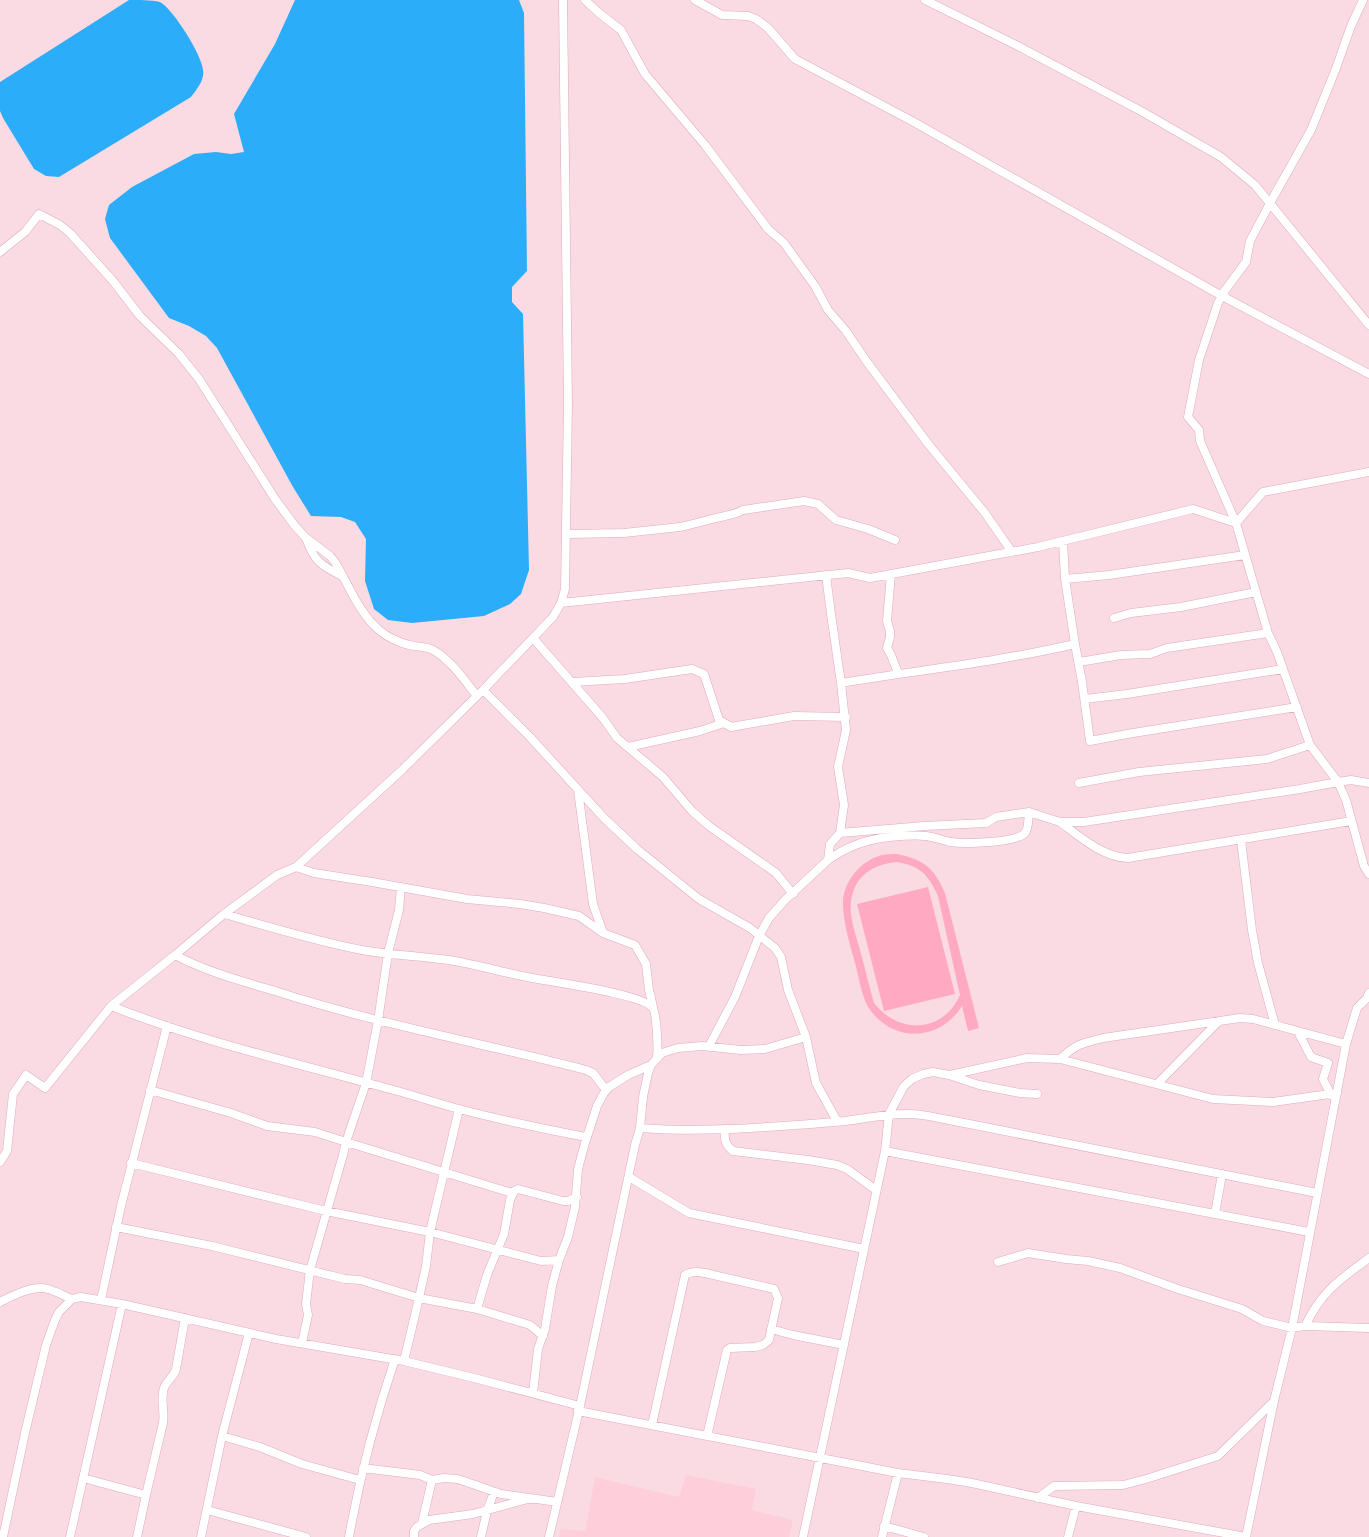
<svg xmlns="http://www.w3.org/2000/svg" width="1369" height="1537" font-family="'Times New Roman',serif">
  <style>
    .built { fill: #fecfdb }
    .green { fill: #ffa9c2; fill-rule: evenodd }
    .water { fill: #2cadf9 }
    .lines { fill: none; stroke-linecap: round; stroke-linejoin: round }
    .street-casing { stroke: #ddacb9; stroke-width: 9 }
    .street { stroke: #fff; stroke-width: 8 }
  </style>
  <rect width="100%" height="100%" fill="#fadbe3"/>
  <path class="built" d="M686 1475 756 1489 752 1510 793 1520 789 1537H559L561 1529 585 1531 595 1477 679 1497Z"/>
  <path class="green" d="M897 854C925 860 934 868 945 893L979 1028 968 1031 962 1006C941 1040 896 1044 871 1011 862 1000 859 977 855 963 850 944 843 923 843 903 843 882 861 860 882 855 887 854 892 854 897 854ZM897 862C920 866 928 874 938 896L960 995C943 1033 899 1035 874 1003 869 986 865 968 860 950 856 935 849 917 851 902 854 876 873 864 897 862Z
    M928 887 955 994 884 1011 857 904Z"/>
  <path class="water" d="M129 0C139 0 151 0 160 2 173 9 202 55 203 70 205 80 196 90 191 97L59 177 46 176 34 169 3 118 0 111V82Z
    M295 0H519L524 13 527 271 512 287V302L523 314 529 570 521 594 510 604 484 616 412 623 388 620 374 609 365 581 366 539 355 522 341 517 311 516 293 487 217 348 206 336 189 326 169 318 110 238 105 219 109 205 132 187 194 154 216 152 231 154 244 152 234 114 275 44Z"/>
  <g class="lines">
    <g class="street-casing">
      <path id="street" d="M585 0 599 13 621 30 645 74 705 145 768 229 784 243 815 286 828 310 846 331 867 362 929 445 985 513 1012 552
        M695 0 722 15 748 16 756 19 768 28 795 59 912 121 1222 296 1369 374
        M925 0 1016 45 1141 111 1221 157 1255 185 1369 325
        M1363 0 1351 26 1335 71 1311 130 1270 203 1250 241 1246 262 1223 293 1218 303 1199 360 1188 417 1199 430 1200 441 1236 523 1268 633 1277 652 1310 745 1338 782 1346 800 1364 866 1369 874
        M0 252 25 232 39 214 60 225 70 233 113 281 140 316 179 354 199 379 275 499 295 526 305 537 330 556 335 562C349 585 358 612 379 630 387 637 400 643 409 645 417 647 426 646 433 650 451 660 465 681 477 696
        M566 534 624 533 680 527C695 524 710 519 725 516 733 514 736 514 743 510L804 501 818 504 836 520 868 529 895 540
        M306 538C314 561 320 565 342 576
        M1063 541 1065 579 1075 644
        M891 574 887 621 890 631V637L887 648 891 655 898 673
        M826 575 831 614 841 683
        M1065 579 1109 575 1245 555
        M561 603 848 573 870 578 1038 547 1193 509 1236 523 1263 492 1369 472
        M1114 618 1131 613 1181 607 1256 592
        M533 638 603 718 617 738 663 777 692 811 709 826 776 873 793 894
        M1079 662 1121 655 1150 654 1167 648 1268 633
        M573 682 625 679 692 669 704 674 719 720 731 727 794 716 846 717
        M483 690 530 737 604 818 637 849 699 899 750 928 775 948 781 957 788 990 806 1037 765 1049 741 1050 702 1046 678 1048 662 1053 651 1065 648 1073 643 1097 640 1128
        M1085 699 1127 694 1283 669
        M628 747 700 731 724 723
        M1079 783 1139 772 1267 759 1310 745
        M578 790 593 904 603 933 635 945 646 964 649 990 653 1007
        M1060 822C1079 836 1102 857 1128 858L1351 821
        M840 833 844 805 838 767 846 730 841 683C919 670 998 662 1075 644L1082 682 1090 741 1133 733 1297 707
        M1241 840 1252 930 1258 963 1275 1025
        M828 860C846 847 867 839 890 837 901 836 915 835 926 836 934 837 942 840 950 842 964 844 1016 843 1025 833 1029 828 1028 819 1029 812
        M296 867 314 873 372 882 467 899 520 904 544 908 579 916 603 933
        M224 914C270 927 315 941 362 950 391 955 420 956 449 960 479 965 508 974 538 979 559 983 640 994 652 1007 657 1011 658 1050 657 1057
        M175 955C207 972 241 981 275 991 377 1024 482 1043 586 1070L593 1073 606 1090
        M111 1006C202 1042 296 1063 390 1089 413 1095 436 1103 459 1109 501 1120 544 1129 586 1137
        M1298 1032 1311 1057 1328 1063 1323 1079 1331 1095
        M806 1037 816 1083 837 1121
        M709 1046 735 997 759 936 769 918 785 900 828 860 830 844 840 833 924 826 986 823 996 817 1029 812 1060 822H1084L1300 789 1338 782 1351 780 1369 783
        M1060 1059C1076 1044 1082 1043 1103 1038L1240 1018 1253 1019 1346 1044
        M950 1075 1027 1058 1060 1059 1213 1099 1273 1102 1337 1093
        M1157 1084 1219 1021
        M150 1090 231 1113 267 1126 315 1132 346 1142 512 1193
        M725 1129C724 1139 725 1145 733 1151L808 1160 837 1165 847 1169 876 1190
        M885 1151 1309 1232
        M0 1162 7 1151 13 1094 26 1075 45 1088 111 1006 175 955 224 914 277 875 296 867 403 769 483 690 553 617 561 603 565 589 568 404 563 0
        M131 1163 326 1211 430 1232 541 1261 559 1260
        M629 1177 689 1213 864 1249
        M1215 1214 1222 1174
        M116 1227 212 1246 345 1279 360 1280 419 1298 426 1266 430 1232 459 1109
        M998 1262 1028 1253 1066 1259 1088 1261 1120 1268 1178 1289 1242 1309 1263 1321 1292 1328 1305 1326 1369 1328
        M101 1300 121 1206 167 1026
        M0 1302C14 1295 33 1285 48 1289 56 1291 64 1296 72 1299
        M477 1309 530 1325 543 1336
        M1305 1326C1322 1291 1338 1281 1369 1258
        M771 1329 793 1335 844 1345
        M302 1343 308 1315 306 1304 310 1270 343 1155 346 1142 366 1083 378 1021 388 953 399 910 401 887
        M404 1361 419 1298 477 1309 487 1275 504 1234 510 1200 514 1191 518 1189 563 1201H568L577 1197
        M533 1393 538 1349 545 1329 552 1286 559 1260 568 1237 575 1207 578 1169 585 1143 597 1106 604 1093 609 1087 628 1075 651 1065
        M578 1411 898 1473 947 1479 972 1483 1076 1506 1246 1537
        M652 1425 685 1275C691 1271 698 1272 705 1273L774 1289 778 1298 769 1340 763 1345 755 1347 730 1348 727 1350 707 1436
        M222 1436 260 1447 302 1464 360 1480
        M363 1468 420 1475 432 1480 444 1478 458 1479 501 1494 537 1499
        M83 1478 146 1495 137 1537
        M146 1495 163 1423C165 1412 160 1399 164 1388 166 1381 174 1377 176 1369L185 1318
        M1038 1498 1054 1486 1123 1485 1146 1479 1218 1456 1274 1401
        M207 1510 306 1537
        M422 1523 432 1480
        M884 1526 924 1537
        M3 1537 25 1433 46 1345 55 1320 59 1312 72 1299 81 1297 122 1304 276 1339 404 1361 474 1378 580 1406
        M70 1537 122 1304
        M201 1537 222 1436 249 1333
        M349 1537C360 1476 375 1418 395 1359
        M414 1537V1531L417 1527 429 1520 473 1514 528 1499H537L557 1502
        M481 1537 487 1511 494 1492
        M549 1537 580 1406 635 1145 640 1128C704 1133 770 1127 835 1122 860 1120 885 1113 910 1114 923 1114 937 1118 949 1120L1317 1193
        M803 1537 885 1151 889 1114 904 1086 912 1079 923 1074 933 1072 949 1075 979 1085 1020 1093 1037 1094
        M882 1537 898 1473
        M1068 1537 1076 1506
        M1246 1537 1274 1401 1292 1328 1346 1044 1357 1008 1367 998 1369 993"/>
    </g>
    <use href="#street" class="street"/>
  </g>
</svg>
